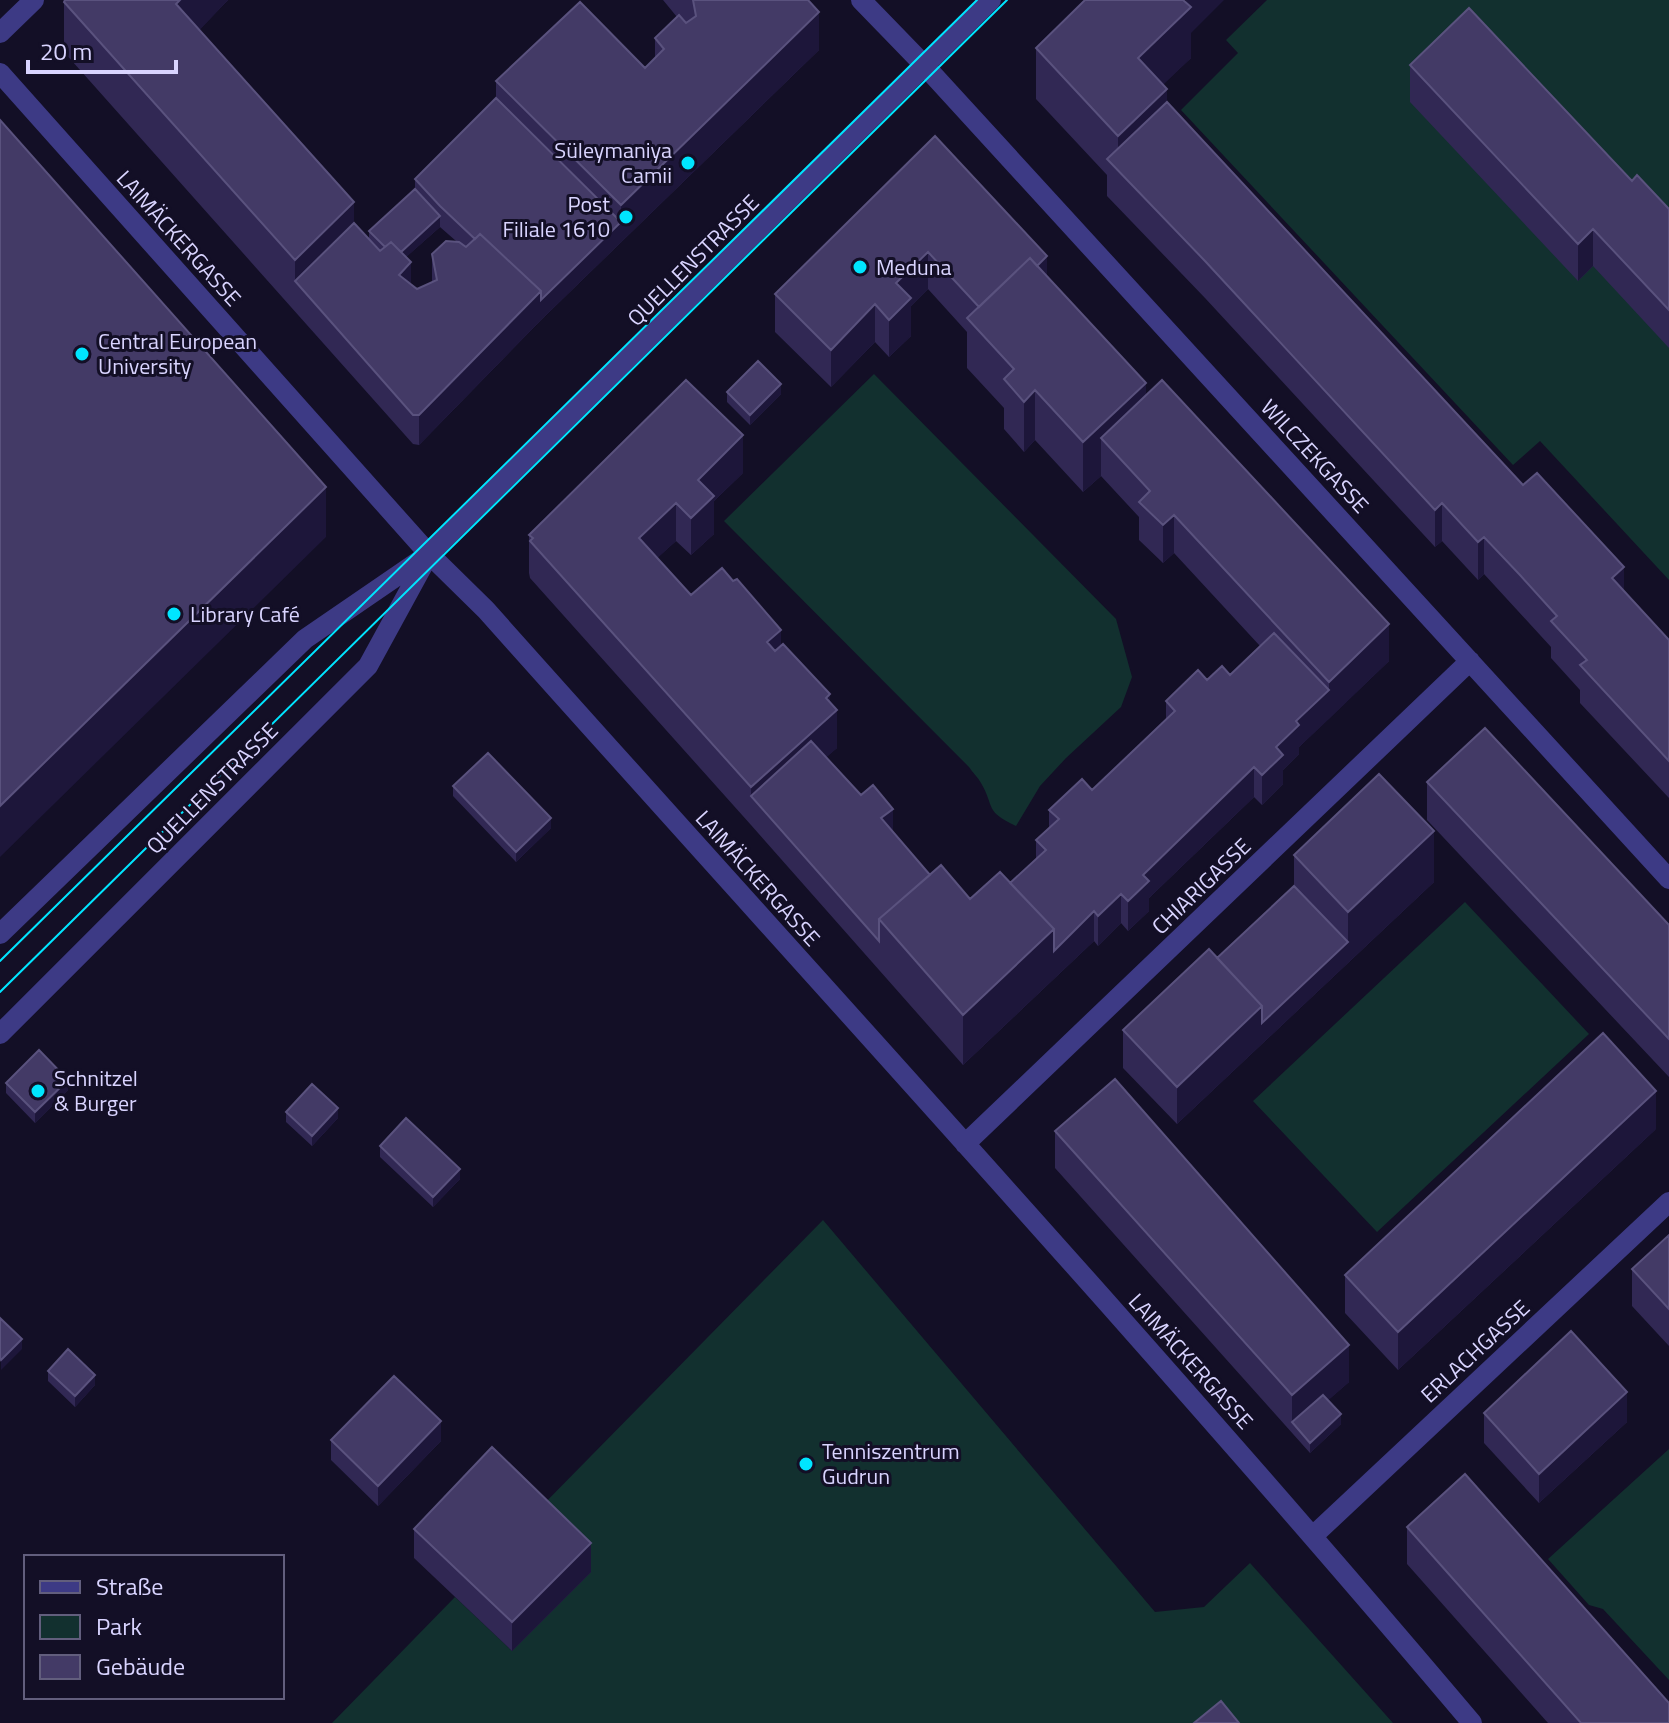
<svg xmlns="http://www.w3.org/2000/svg" width="1669" height="1723" font-family="'Titillium Web',sans-serif">
  <style>
    .green { fill: #12302f }
    .lines { fill: none; stroke-linecap: round; stroke-linejoin: round }
    .minor { stroke: #3d3a85; stroke-width: 20 }
    .tram { stroke: #00e5ff; stroke-width: 2 }
    .wall { fill: #312854; fill-rule: evenodd }
    .shaded-wall { fill: #1d163a }
    .building { fill: #433a66; stroke: #5a527e; stroke-width: 2 }
    .poi-dot { fill: #00e5ff; stroke: #130f26; stroke-width: 3 }
    .labels { text-anchor: middle; dominant-baseline: central; stroke-width: 6; stroke-linejoin: round; paint-order: stroke }
    .poi-label { font-size: 22px; fill: #d9d4ff; stroke: #130f26; text-anchor: start }
    .street-label { font-size: 22px; fill: #d9d4ff; stroke: #130f26 }
  </style>
  <rect width="100%" height="100%" fill="#130f26"/>
  <path class="green" d="M1267 0H1669V580L1540 441 1513 465 1181 110 1238 53 1226 40Z
    M874 374 1116 619 1132 677 1121 707 1066 758 1040 786 1016 826C984 811 995 807 981 783 978 777 972 772 969 767L724 521Z
    M1465 902 1589 1034 1377 1232 1253 1101Z
    M823 1220 1155 1612 1204 1607 1250 1563 1393 1723H332L455 1597 512 1651 591 1572 532 1516Z
    M1669 1449V1680L1603 1609 1589 1605 1548 1559Z"/>
  <g class="lines">
    <path class="minor" d="M861 0 925 66 1669 879
      M0 33 34 0
      M0 73 429 554 486 610C816 980 1152 1344 1472 1723
      M0 934 305 639 429 554 991 0
      M0 1034 368 666 427 558
      M965 1144 1470 661
      M1314 1535 1669 1202"/>
    <path class="tram" d="M0 961 977 0
      M0 992 1007 0"/>
  </g>
  <path class="wall" d="M228 0 199 30 354 223 369 240V231L415 189V179L496 98V81L645 68 655 58V38L677 17 663 0H808L819 50 541 320 419 445 413 444 64 52V2ZM440 227 456 241 432 254V282L417 289 411 285 406 257Z
    M1191 33V58L1163 84 1167 102 1523 485 1669 640V798L1580 703V690L1551 658V647L1484 574 1478 580 1442 541 1435 547 1205 298 1107 196V175L1036 99V48Z
    M1410 65 1632 181 1669 209V348L1593 266 1578 281 1410 102Z
    M935 136 1047 276 1146 395 1389 661 1299 747V754L1283 770V784L1262 805 1254 797 1149 898V911L1128 931 1121 923 1098 946 1094 941 963 1065 751 825 530 578 529 573V535L743 473 714 501V534L691 555 676 541 657 558 691 595 781 646 830 703 837 748 826 757 930 875 970 899 1010 883 1036 859V840L1049 828V810L1092 790 1166 719V701L1207 680 1230 675 1260 646 1174 553 1163 563 1139 540V517L1101 476 1083 492 1035 440 1024 452 1004 429V408L967 368V332L928 289 911 306V336L889 357 875 342 831 387 775 332V294Z
    M727 392 781 394 750 425 727 402Z
    M1427 782 1669 925V1077L1427 820Z
    M453 786 551 828 516 862 453 796Z
    M1294 855 1434 882 1177 1124 1123 1068V1030L1217 958 1294 886Z
    M6 1083 68 1090 35 1123 6 1093Z
    M286 1112 338 1118 312 1146 286 1122Z
    M1656 1129 1398 1370 1345 1313V1275Z
    M1055 1131 1349 1382 1328 1400 1341 1424 1310 1453 1055 1168Z
    M380 1146 460 1179 433 1207 380 1157Z
    M1669 1235V1346L1632 1306V1269Z
    M48 1371 95 1385 75 1407 48 1381Z
    M1484 1413 1627 1422 1539 1503 1484 1443Z
    M331 1440 441 1441 378 1506 331 1460Z
    M1407 1527 1669 1723H1548L1407 1564Z
    M414 1529 591 1572 512 1651 414 1558Z"/>
  <path class="shaded-wall" d="M180 0H228L176 55V4Z
    M1186 0H1224L1191 33V58L1138 109V58Z
    M819 12V50L541 320 419 445V415L541 291 621 222V205Z
    M1167 89V140L1118 170V136Z
    M354 202V252L295 281V260Z
    M440 216V227L395 267V256Z
    M1593 229V266L1578 281V244Z
    M928 252V289L911 306V336L889 357V320L896 283Z
    M1047 256V294L985 314Z
    M411 262V292L399 275Z
    M875 304V342L831 387V350Z
    M1146 383V434L1101 438V476L1083 492V442Z
    M781 384V394L750 425V415Z
    M1035 390V440L1024 452V402Z
    M743 435V473L714 501V534L691 555V518L698 480Z
    M326 487V537L0 857V806Z
    M676 503V541L639 575V538Z
    M1442 503V541L1435 547V510Z
    M1174 515V553L1163 563V525Z
    M1484 537V574L1478 580V542Z
    M1624 567V604L1612 578Z
    M1389 624V661L1329 719V682Z
    M781 630V668L767 642Z
    M1329 690V719L1299 747V754L1283 770V784L1262 805V775L1276 747 1296 721Z
    M830 694V716L837 710V748L765 812 751 796V787Z
    M1254 767V797L1149 898V911L1128 931V901L1143 875Z
    M893 809V838L881 818Z
    M551 818V828L516 862V852Z
    M1434 831V882L1348 963V912Z
    M1121 894V923L1098 946V916Z
    M1094 911V941L963 1065V1015L1054 929Z
    M1348 942V963L1177 1124V1087L1262 1006Z
    M68 1080V1090L35 1123V1112Z
    M1656 1091V1129L1398 1370V1332Z
    M338 1108V1118L312 1146V1136Z
    M460 1169V1179L433 1207V1197Z
    M22 1339V1349L1 1370V1360Z
    M1349 1345V1382L1297 1428 1292 1422V1395Z
    M95 1375V1385L75 1407V1396Z
    M1627 1392V1422L1539 1503V1474Z
    M1341 1414V1424L1310 1453V1443Z
    M441 1421V1441L378 1506V1486Z
    M591 1543V1572L512 1651V1622Z"/>
  <path class="building" d="M65 0H180L176 4 354 202 295 260 64 2Z
    M693 0H808L819 12 621 205 496 81 580 2 645 68 664 49 655 38 679 15 686 23 696 16Z
    M1085 0H1183L1191 7 1138 58 1167 89 1118 136 1036 48Z
    M1469 8 1632 181 1637 175 1669 209V310L1593 229 1578 244 1410 65Z
    M496 98 621 222 541 300V291L480 234 475 239 440 206 415 179Z
    M1167 102 1523 485 1537 473 1624 567 1612 578 1669 640V761L1580 665 1587 660 1551 621 1557 616 1520 575 1484 537 1478 542 1442 503 1435 510 1205 261 1107 159Z
    M0 120 326 487 0 806Z
    M935 136 1047 256 1037 266 1030 258 979 307 928 252 896 283 911 298 889 320 875 304 831 350 775 294Z
    M415 189 440 216 401 252 391 242 385 247 369 231Z
    M354 223 380 251 391 242 411 262 399 275 417 289 437 280 432 254 446 241 459 242 466 247 480 234 541 291 419 415H413L295 281Z
    M1030 258 1146 383 1083 442 1035 390 1024 402 1004 379 1014 369 967 318Z
    M758 361 781 384 750 415 727 392Z
    M686 380 743 435 698 480 714 496 691 518 676 503 639 538 691 595 722 568 733 581 737 579 781 630 767 642 775 651 783 644 830 694 826 698 837 710 751 787 530 541 533 538 529 535Z
    M1162 380 1389 624 1329 682 1174 515 1163 525 1139 502 1150 491 1101 438Z
    M1274 633 1329 690 1296 721 1299 725 1276 747 1283 755 1262 775 1254 767 1143 875 1149 881 1128 901 1121 894 1098 916 1094 911 1054 951V929L1010 883 1046 850 1036 840 1059 819 1049 810 1082 779 1092 790 1175 711 1166 701 1198 670 1207 680 1222 666 1230 675Z
    M1485 728 1669 925V1039L1427 782Z
    M811 741 861 795 873 785 893 809 881 818 930 875 879 919V941L751 796Z
    M488 753 551 818 516 852 453 786Z
    M1379 774 1434 831 1348 912 1294 855Z
    M941 865 970 899 1000 872 1054 929 963 1015 879 919Z
    M1294 886 1348 942 1262 1023V1006L1217 958Z
    M1209 949 1262 1006 1177 1087 1123 1030Z
    M1603 1033 1656 1091 1398 1332 1345 1275Z
    M39 1050 68 1080 35 1112 6 1083Z
    M1115 1079 1349 1345 1292 1395 1055 1131Z
    M312 1084 338 1108 312 1136 286 1112Z
    M406 1118 460 1169 433 1197 380 1146Z
    M1669 1235V1309L1632 1269Z
    M0 1318 22 1339 1 1360 0 1358Z
    M1571 1331 1627 1392 1539 1474 1484 1413Z
    M68 1349 95 1375 75 1396 48 1371Z
    M394 1376 441 1421 378 1486 331 1440Z
    M1323 1395 1341 1414 1310 1443 1292 1422Z
    M492 1447 591 1543 512 1622 414 1529Z
    M1465 1474 1669 1703V1723H1581L1407 1527Z
    M1221 1701 1239 1723H1194Z"/>
  <g class="poi-dot">
    <circle cx="688" cy="163" r="8"/>
    <circle cx="626" cy="217" r="8"/>
    <circle cx="860" cy="267" r="8"/>
    <circle cx="82" cy="354" r="8"/>
    <circle cx="174" cy="614" r="8"/>
    <circle cx="38" cy="1091" r="8"/>
    <circle cx="806" cy="1464" r="8"/>
  </g>
  <g class="labels">
    <g class="poi-label">
      <text x="672" y="150" text-anchor="end">Süleymaniya<tspan x="672" dy="25">Camii</tspan></text>
      <text x="610" y="204" text-anchor="end">Post<tspan x="610" dy="25">Filiale 1610</tspan></text>
      <text x="876" y="267">Meduna</text>
      <text x="98" y="341">Central European<tspan x="98" dy="25">University</tspan></text>
      <text x="190" y="614">Library Café</text>
      <text x="54" y="1078">Schnitzel<tspan x="54" dy="25">&amp; Burger</tspan></text>
      <text x="822" y="1451">Tenniszentrum<tspan x="822" dy="25">Gudrun</tspan></text>
    </g>
    <g class="street-label">
      <text transform="translate(179 238) rotate(48)">LAIMÄCKERGASSE</text>
      <text transform="translate(693 260) rotate(-45)">QUELLENSTRASSE</text>
      <text transform="translate(1315 456) rotate(47)">WILCZEKGASSE</text>
      <text transform="translate(212 788) rotate(-45)">QUELLENSTRASSE</text>
      <text transform="translate(758 878) rotate(48)">LAIMÄCKERGASSE</text>
      <text transform="translate(1201 886) rotate(-44)">CHIARIGASSE</text>
      <text transform="translate(1475 1351) rotate(-43)">ERLACHGASSE</text>
      <text transform="translate(1191 1361) rotate(48)">LAIMÄCKERGASSE</text>
    </g>
  </g>
  <rect x="24" y="1555" width="260" height="144" fill="#130f26" stroke="#625e7d" stroke-width="2"/>
  <rect x="40" y="1581" width="40" height="12" fill="#3d3a85" stroke="#625e7d" stroke-width="2"/>
  <text x="96" y="1595" font-size="24" fill="#d9d4ff">Straße</text>
  <rect x="40" y="1615" width="40" height="24" fill="#12302f" stroke="#625e7d" stroke-width="2"/>
  <text x="96" y="1635" font-size="24" fill="#d9d4ff">Park</text>
  <rect x="40" y="1655" width="40" height="24" fill="#433a66" stroke="#625e7d" stroke-width="2"/>
  <text x="96" y="1675" font-size="24" fill="#d9d4ff">Gebäude</text>
  <path d="M28 60v12h148v-12" fill="none" stroke="#d9d4ff" stroke-width="4"/>
  <text x="40" y="60" font-size="24" fill="#d9d4ff" stroke="#130f26" stroke-width="6" paint-order="stroke">20 m</text>
</svg>
